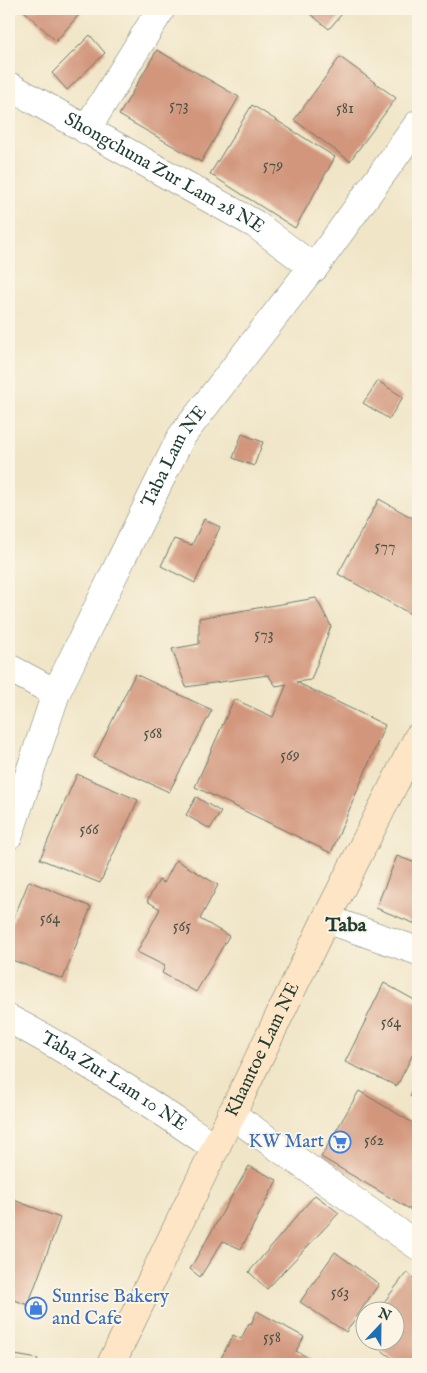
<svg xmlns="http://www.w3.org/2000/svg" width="427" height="1373" font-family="'IM FELL English',serif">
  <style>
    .building { fill: #d2967d }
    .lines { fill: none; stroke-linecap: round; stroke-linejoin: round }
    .minor-casing { stroke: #687867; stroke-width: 29 }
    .secondary-casing { stroke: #687867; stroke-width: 29 }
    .minor { stroke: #fff; stroke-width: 28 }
    .secondary { stroke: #fde5c5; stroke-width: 28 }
    .labels { text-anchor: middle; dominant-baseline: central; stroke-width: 4; stroke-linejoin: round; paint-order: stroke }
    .number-label { font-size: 16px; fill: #4c5346 }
    .street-label { font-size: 19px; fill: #1f3d34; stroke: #fcf5e5 }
    .shop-label { font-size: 19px; fill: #366cbe; stroke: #fcf5e5; text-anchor: end }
    .neighbourhood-label { font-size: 20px; font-weight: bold; fill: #1f3d34; stroke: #fcf5e5 }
  </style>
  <rect width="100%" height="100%" fill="#fcf5e5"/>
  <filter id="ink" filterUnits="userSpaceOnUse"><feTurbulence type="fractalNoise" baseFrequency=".02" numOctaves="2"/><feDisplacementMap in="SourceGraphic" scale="10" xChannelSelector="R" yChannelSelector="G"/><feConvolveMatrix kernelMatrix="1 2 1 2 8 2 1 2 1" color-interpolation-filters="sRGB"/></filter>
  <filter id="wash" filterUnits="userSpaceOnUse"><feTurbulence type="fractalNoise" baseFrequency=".0096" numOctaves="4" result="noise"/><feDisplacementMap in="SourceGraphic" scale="20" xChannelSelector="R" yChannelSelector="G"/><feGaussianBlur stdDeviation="1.12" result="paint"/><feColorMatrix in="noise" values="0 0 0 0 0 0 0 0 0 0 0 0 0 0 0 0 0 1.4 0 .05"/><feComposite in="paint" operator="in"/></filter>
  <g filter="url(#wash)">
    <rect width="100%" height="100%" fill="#f0e5c7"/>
    <g id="blocks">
      <path class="building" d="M22 9H84L56 41Z
        M304 9H346L329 29Z
        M90 35 105 53 67 90 52 73Z
        M157 50 239 97 201 162 119 115Z
        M340 57 396 98 350 161 294 120Z
        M252 105 335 157 295 228 210 174Z
        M378 381 403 397 389 419 363 403Z
        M242 434 263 442 254 466 233 458Z
        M379 499 418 521V618L338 574Z
        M204 519 220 527 195 583 161 566 174 539 192 545Z
        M316 598 331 626 311 680 296 682 385 725 331 853 195 787 234 699 273 717 287 684 276 686 268 675 186 687 172 649 199 644V618Z
        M135 674 212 710 169 792 94 758Z
        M77 774 138 800 100 883 40 859Z
        M196 797 221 812 210 829 186 815Z
        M397 856 418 864V925L376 908Z
        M176 860 218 885 200 919 229 936 196 992 162 973 165 966 137 952 160 909 147 901 159 880 164 883Z
        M29 881 91 907 63 979 9 959V930Z
        M384 983 418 1002V1044L397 1086 345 1062Z
        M418 1078V1100L410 1096Z
        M359 1091 418 1126V1214L321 1157Z
        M249 1166 277 1180 241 1249 223 1241 200 1277 190 1269Z
        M315 1195 339 1213 267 1289 249 1272Z
        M9 1198 60 1218 28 1305 9 1298Z
        M335 1252 379 1284 346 1332 300 1302Z
        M407 1272 418 1281V1364H400L368 1340H394V1310H378Z
        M257 1311 304 1337 296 1351 311 1359 308 1364H218L233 1335 241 1339 249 1323 251 1324Z
        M9 1354 38 1359 37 1364H9Z"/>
    </g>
  </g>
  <g filter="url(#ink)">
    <use href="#blocks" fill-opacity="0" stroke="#687867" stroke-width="1"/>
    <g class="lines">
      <g class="minor-casing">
        <g id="minor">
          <path id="s1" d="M9 86 255 224 314 268"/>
          <path d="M86 130 161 9"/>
          <path d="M9 668 56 693"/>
          <path id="s2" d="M9 835 56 693 181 437 310 270 314 268 418 124"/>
          <path d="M326 919 418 951"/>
          <path id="s3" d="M9 1019C81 1056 149 1103 216 1148"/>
          <path d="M231 1114 418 1246"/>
        </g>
      </g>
      <g class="secondary-casing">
        <g id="secondary">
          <path id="s4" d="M111 1364 326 919 418 737"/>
        </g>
      </g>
      <use href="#minor" class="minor"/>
      <use href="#secondary" class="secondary"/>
    </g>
  </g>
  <defs>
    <g id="supermarket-ring" transform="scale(1.125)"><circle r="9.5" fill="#fcf5e5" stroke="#3f7fe0" stroke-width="1.5"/><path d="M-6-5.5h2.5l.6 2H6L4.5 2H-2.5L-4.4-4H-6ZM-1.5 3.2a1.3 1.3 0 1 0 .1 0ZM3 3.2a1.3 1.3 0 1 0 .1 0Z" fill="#3f7fe0"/></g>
    <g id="shop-ring" transform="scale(1.125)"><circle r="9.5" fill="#fcf5e5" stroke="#3f7fe0" stroke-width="1.5"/><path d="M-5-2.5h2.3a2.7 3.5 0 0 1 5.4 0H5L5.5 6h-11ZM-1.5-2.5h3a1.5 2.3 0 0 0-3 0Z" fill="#3f7fe0"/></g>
  </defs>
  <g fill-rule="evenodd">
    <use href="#supermarket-ring" x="340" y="1142"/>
    <use href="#shop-ring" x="36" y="1308"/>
  </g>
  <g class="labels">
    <g class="number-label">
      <text x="179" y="106">573</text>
      <text x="345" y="109">581</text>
      <text x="273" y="166">579</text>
      <text x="385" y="547">577</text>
      <text x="264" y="635">573</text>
      <text x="153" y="734">568</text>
      <text x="290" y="756">569</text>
      <text x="89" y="830">566</text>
      <text x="50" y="919">564</text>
      <text x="182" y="927">565</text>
      <text x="391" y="1023">564</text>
      <text x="374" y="1141">562</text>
      <text x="340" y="1293">563</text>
      <text x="272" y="1338">558</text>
    </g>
    <g class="street-label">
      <text stroke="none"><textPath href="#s1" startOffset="178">Shongchuna Zur Lam 28 NE</textPath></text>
      <text stroke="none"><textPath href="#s2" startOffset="414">Taba Lam NE</textPath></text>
      <text stroke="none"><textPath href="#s4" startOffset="349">Khamtoe Lam NE</textPath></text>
      <text stroke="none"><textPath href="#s3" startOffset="122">Taba Zur Lam 10 NE</textPath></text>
    </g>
    <g class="shop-label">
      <text x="324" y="1142">KW Mart</text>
      <text x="52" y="1297" text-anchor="start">Sunrise Bakery<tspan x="52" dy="22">and Cafe</tspan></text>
    </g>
    <g class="neighbourhood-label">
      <text x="346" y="925">Taba</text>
    </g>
  </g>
  <rect width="427" height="1373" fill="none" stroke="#fcf5e5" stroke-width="30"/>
  <g transform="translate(380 1326) rotate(22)"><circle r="24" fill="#fcf5e5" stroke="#a4ab9e"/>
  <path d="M0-4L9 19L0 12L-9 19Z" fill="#1f6fb2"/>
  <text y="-8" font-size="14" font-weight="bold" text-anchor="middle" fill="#1f3d34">N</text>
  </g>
</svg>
